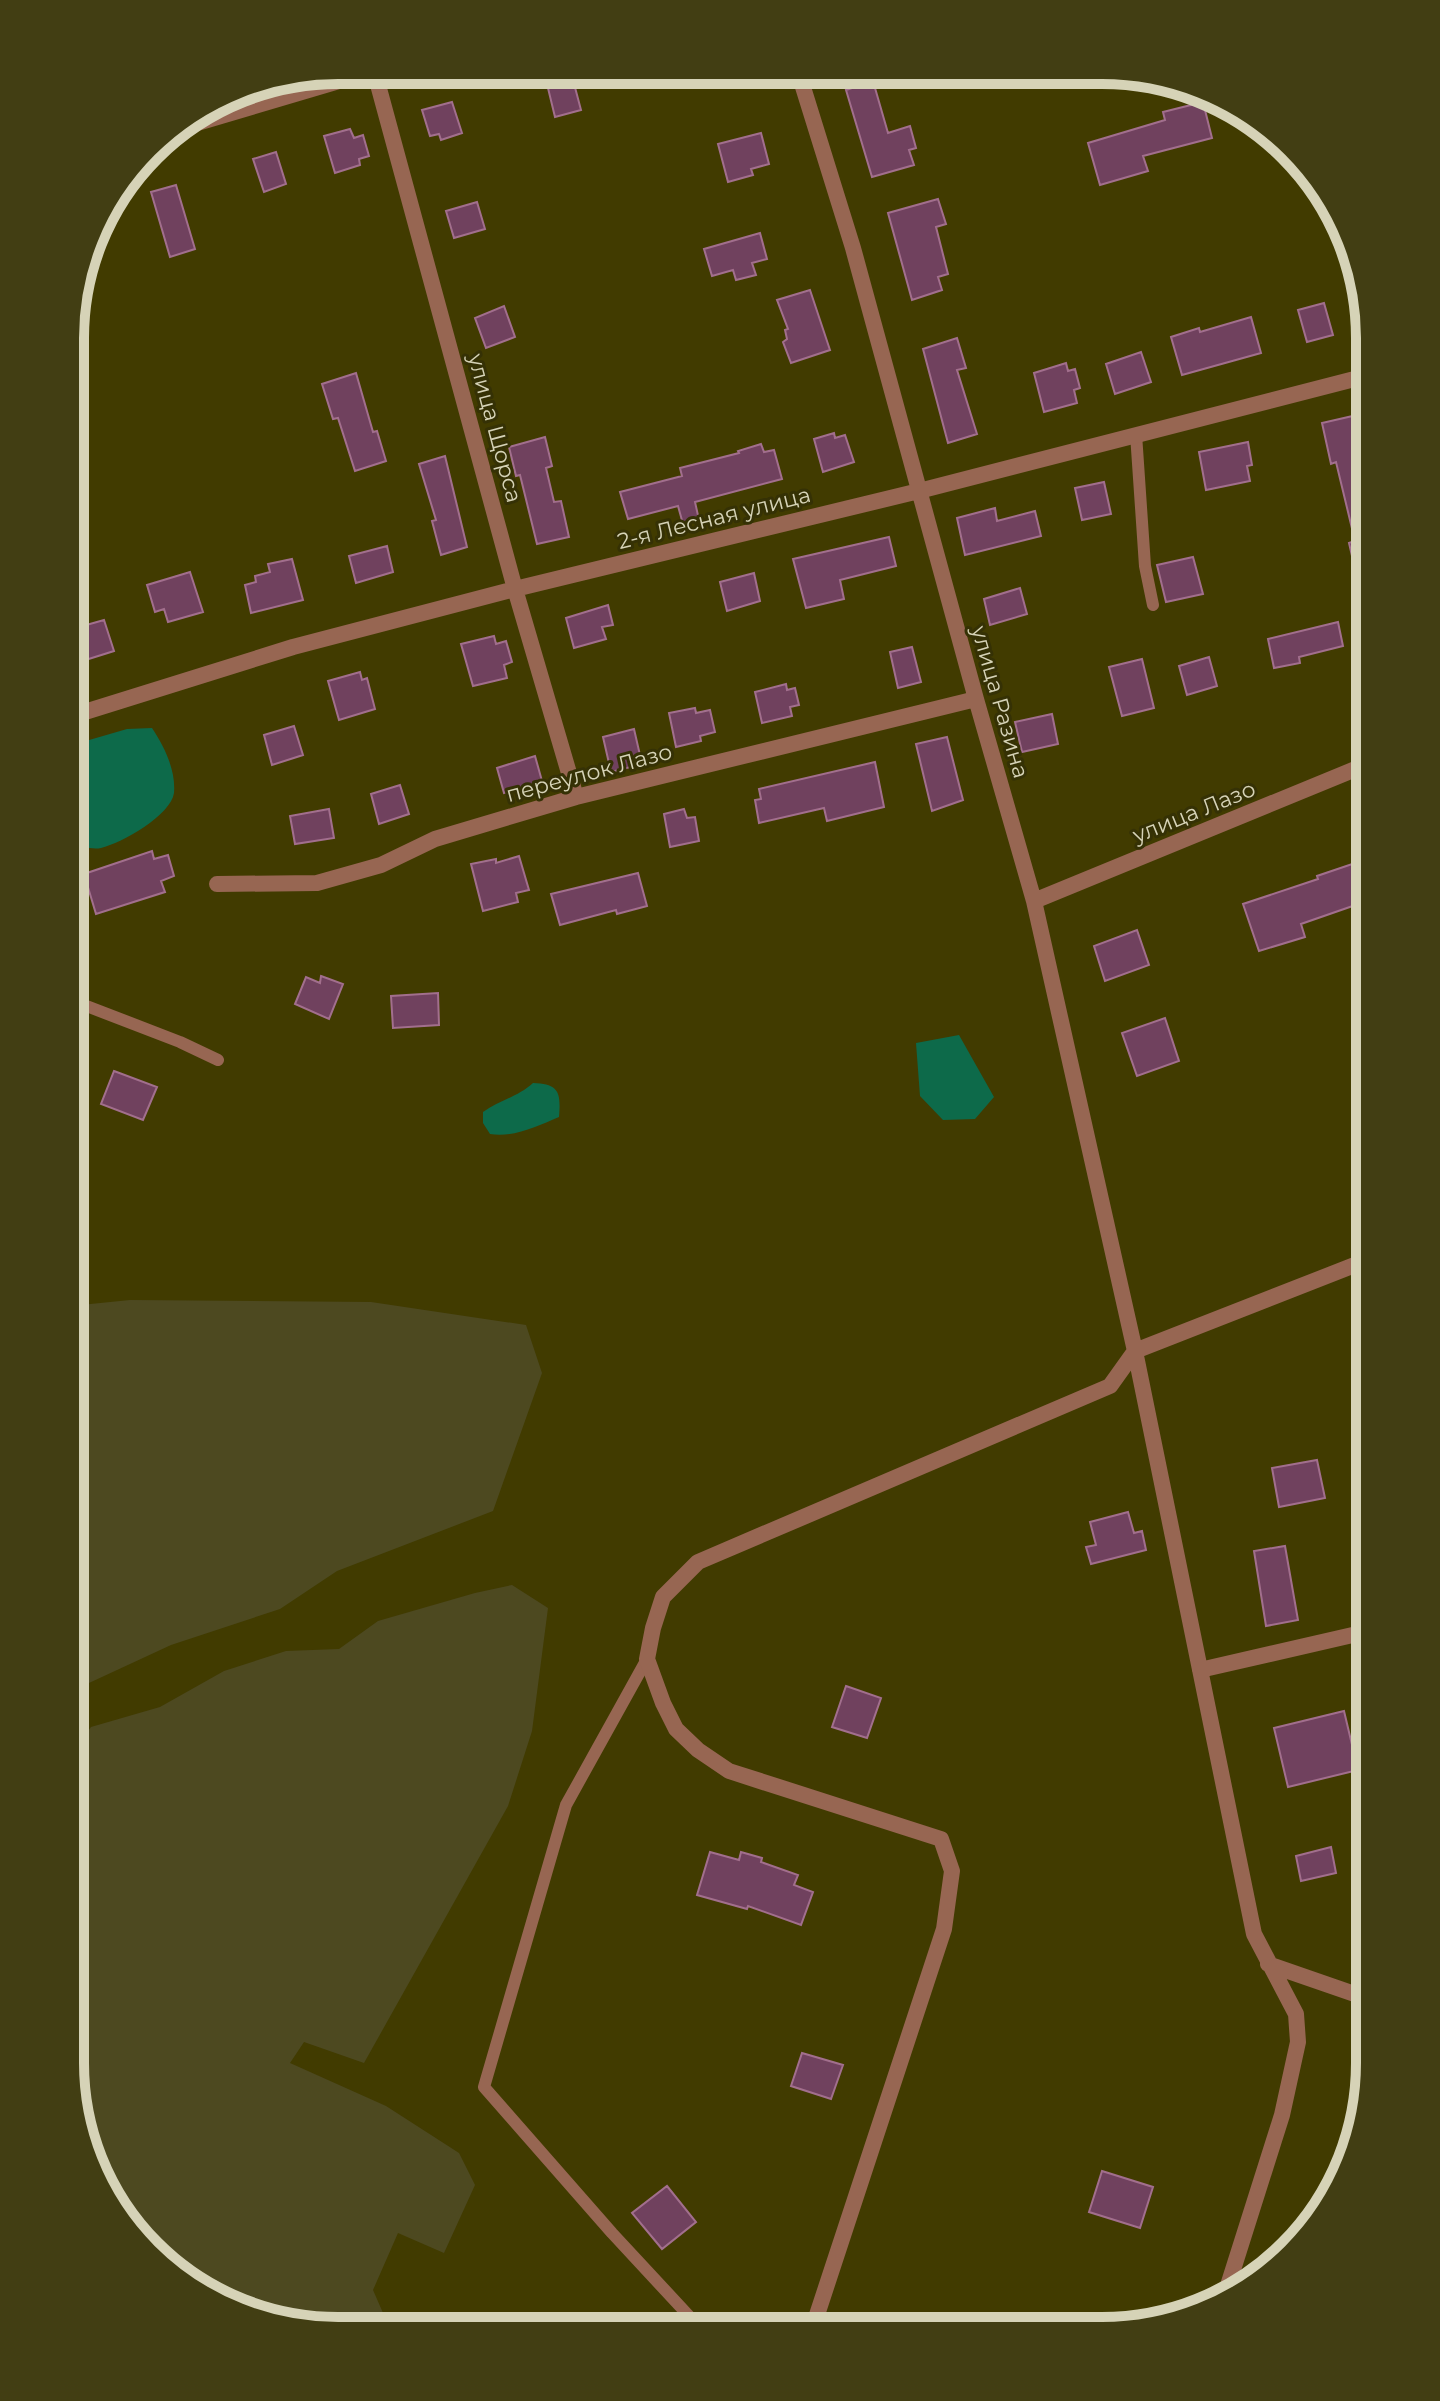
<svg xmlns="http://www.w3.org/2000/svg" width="1440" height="2401" font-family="Montserrat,sans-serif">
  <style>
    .green { fill: #4d4920 }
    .water { fill: #0d6a4a }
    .building { fill: #70415e; stroke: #a26f8d; stroke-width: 2 }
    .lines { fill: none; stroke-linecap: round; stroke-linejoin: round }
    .service { stroke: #976652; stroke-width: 12 }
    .minor { stroke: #976652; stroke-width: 16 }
    .labels { text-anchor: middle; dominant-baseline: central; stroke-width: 6; stroke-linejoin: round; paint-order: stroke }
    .street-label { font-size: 22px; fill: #d6d3b7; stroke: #353105 }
    .rim { fill: none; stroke: #d6d3b7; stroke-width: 10 }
  </style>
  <rect width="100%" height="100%" fill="#413b00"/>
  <path class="green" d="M130 1300 371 1302 526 1325 542 1373 493 1511 337 1571 280 1609 171 1645 76 1689H70L71 1306Z
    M512 1585 548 1608 532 1731 508 1806 364 2063 304 2042 290 2063 386 2106 459 2153 475 2185 444 2253 398 2233 373 2290 390 2329H304L175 2275 90 2165 70 2063V1755L91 1727 160 1707 224 1671 286 1651 339 1649 378 1621 475 1593Z"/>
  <path class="water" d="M152 728C164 746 176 770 174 793 171 815 122 843 101 848 92 850 79 846 72 840V745L127 729Z
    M959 1035 994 1097 975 1119 943 1120 920 1096 916 1043Z
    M533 1083C559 1084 561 1092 559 1117 538 1126 513 1138 490 1134L483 1123V1112C499 1100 518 1097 533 1083Z"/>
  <path class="building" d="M572 76 581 110 555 117 547 84Z
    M873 81 888 133 910 126 916 148 909 150 914 165 872 177 846 90Z
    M452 102 462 133 441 140 439 134 430 136 422 110Z
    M1203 102 1212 138 1143 156 1148 171 1100 185 1088 143 1165 120 1163 112Z
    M350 129 354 138 363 135 369 156 359 159 360 165 335 173 324 136Z
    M761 133 769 164 751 169 753 175 728 182 718 144Z
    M276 152 286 184 264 192 253 159Z
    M176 185 195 249 170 257 151 192Z
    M938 199 946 224 936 227 948 274 938 277 942 290 912 300 888 213Z
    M477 202 485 229 454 238 446 211Z
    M760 233 767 259 752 263 756 275 736 280 733 270 712 276 704 249Z
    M810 290 830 350 791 363 783 342 787 339 785 330 788 329 777 300Z
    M1324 303 1333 335 1307 342 1298 310Z
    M504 306 515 337 486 348 475 318Z
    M1251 317 1261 353 1182 375 1171 337 1199 328 1200 332Z
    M957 338 966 368 957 370 977 434 948 443 923 349Z
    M1141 352 1151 382 1115 394 1106 364Z
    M1066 363 1068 371 1075 369 1080 388 1074 390 1077 403 1044 412 1034 373Z
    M356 373 373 432 377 431 386 461 355 471 338 418 333 419 322 384Z
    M1357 415 1370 478V603L1363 604 1349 543 1355 541 1336 462 1331 464 1322 423Z
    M834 433 835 438 845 435 854 462 823 472 814 439Z
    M545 437 552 466 546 468 554 502 561 501 569 537 537 544 520 475 516 476 509 447Z
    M1248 442 1252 465 1247 466 1250 481 1206 490 1199 452Z
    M761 444 764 452 774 450 782 479 695 502 699 520 683 524 678 506 628 519 620 492 682 476 680 468 739 453 738 451Z
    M445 456 467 547 441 555 432 521 436 520 419 464Z
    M1104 482 1111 514 1082 520 1075 488Z
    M995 508 997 521 1035 511 1041 536 965 555 957 518Z
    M889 537 896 566 840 580 844 599 806 608 793 559Z
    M387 546 393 572 356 583 349 556Z
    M1193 557 1203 594 1166 602 1157 565Z
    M292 559 303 600 251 613 245 585 256 582 255 576 270 572 268 564Z
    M190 572 203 612 168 622 164 609 155 612 147 585Z
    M754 573 760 601 727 611 720 582Z
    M1020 588 1027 614 990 625 984 599Z
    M608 605 613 625 602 627 606 639 574 648 566 618Z
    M104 620 114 651 76 663 72 652V629Z
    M1338 622 1343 646 1299 657 1300 663 1274 668 1268 639Z
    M494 636 496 644 506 641 512 662 504 665 507 678 473 686 461 644Z
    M912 647 921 682 898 688 890 652Z
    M1209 657 1217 686 1187 695 1179 666Z
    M1142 659 1154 708 1122 716 1109 667Z
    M360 672 362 680 367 678 375 709 339 720 328 681Z
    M786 684 787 690 795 688 799 705 790 707 792 716 762 723 755 692Z
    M695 708 696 713 710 710 715 732 700 736 701 741 676 747 669 713Z
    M1052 714 1058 744 1022 752 1015 722Z
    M294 726 303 755 272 765 264 735Z
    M634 729 642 764 611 772 603 737Z
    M947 737 963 800 932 811 916 744Z
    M535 756 542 781 504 793 497 768Z
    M875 762 884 807 827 821 824 808 759 823 755 800 761 799 759 789Z
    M400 785 409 814 379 824 371 794Z
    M329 809 334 838 295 844 290 816Z
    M684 809 687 818 695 817 699 841 670 847 664 814Z
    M152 851 154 859 168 855 174 876 161 881 165 892 96 914 84 874Z
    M519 856 529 890 516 893 518 902 483 911 471 864 496 859V863Z
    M1364 860 1370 878V900L1301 924 1305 937 1259 951 1243 904 1318 879 1317 876Z
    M638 873 647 906 617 914 616 910 560 925 551 894Z
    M1137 930 1149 965 1105 981 1094 946Z
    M321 976 343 984 329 1019 295 1004 306 977 320 983Z
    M438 993 439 1025 393 1028 391 996Z
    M1165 1018 1179 1061 1137 1076 1122 1033Z
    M114 1071 157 1087 143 1120 101 1104Z
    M1317 1460 1325 1498 1279 1507 1272 1468Z
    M1128 1512 1134 1533 1142 1531 1146 1550 1091 1564 1086 1547 1096 1545 1090 1522Z
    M1285 1546 1298 1620 1266 1626 1254 1551Z
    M846 1686 881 1698 867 1738 832 1727Z
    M1344 1711 1358 1770 1288 1787 1274 1728Z
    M1331 1847 1336 1873 1301 1881 1296 1856Z
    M710 1852 739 1860 741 1852 762 1858 761 1862 798 1875 794 1885 813 1892 801 1925 748 1906 747 1909 697 1895Z
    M802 2053 843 2065 831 2099 791 2086Z
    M1102 2171 1153 2187 1140 2228 1089 2212Z
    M667 2186 696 2222 662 2249 632 2213Z"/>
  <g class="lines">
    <path class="service" d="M1136 434 1145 566 1153 605
      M71 1000 180 1042 218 1060
      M647 1659 566 1805 484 2087 612 2233 702 2330"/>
    <path class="minor" d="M374 70 515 589 576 797
      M798 71 853 248 976 699 1034 901 1135 1351 1254 1934 1296 2014 1298 2042 1282 2115 1225 2295
      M170 131 376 70
      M72 716 293 647 515 589 919 491 1370 375
      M217 884 317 883 381 865 435 839 576 797 976 699
      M1034 901 1370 763
      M1200 1670 1370 1631
      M1268 1964 1369 1999
      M812 2330 944 1929 952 1871 941 1839 729 1771 698 1750 676 1729 663 1703 647 1659 653 1628 663 1597 698 1562 1110 1386 1135 1351 1370 1259"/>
  </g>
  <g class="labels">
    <g class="street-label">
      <text transform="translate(495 428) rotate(75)">улица Щорса</text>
      <text transform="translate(714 518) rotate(-14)">2-я Лесная улица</text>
      <text transform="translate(1000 702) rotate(74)">улица Разина</text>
      <text transform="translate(589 773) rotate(-15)">переулок Лазо</text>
      <text transform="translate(1194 812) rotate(-22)">улица Лазо</text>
    </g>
  </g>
  <path d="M0 0H1440V2401H0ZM338 84H1102A254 254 0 0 1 1356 338V2063A254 254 0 0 1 1102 2317H338A254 254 0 0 1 84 2063V338A254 254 0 0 1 338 84Z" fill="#423e13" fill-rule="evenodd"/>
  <path class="rim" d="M338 84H1102A254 254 0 0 1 1356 338V2063A254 254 0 0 1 1102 2317H338A254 254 0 0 1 84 2063V338A254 254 0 0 1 338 84Z"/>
</svg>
